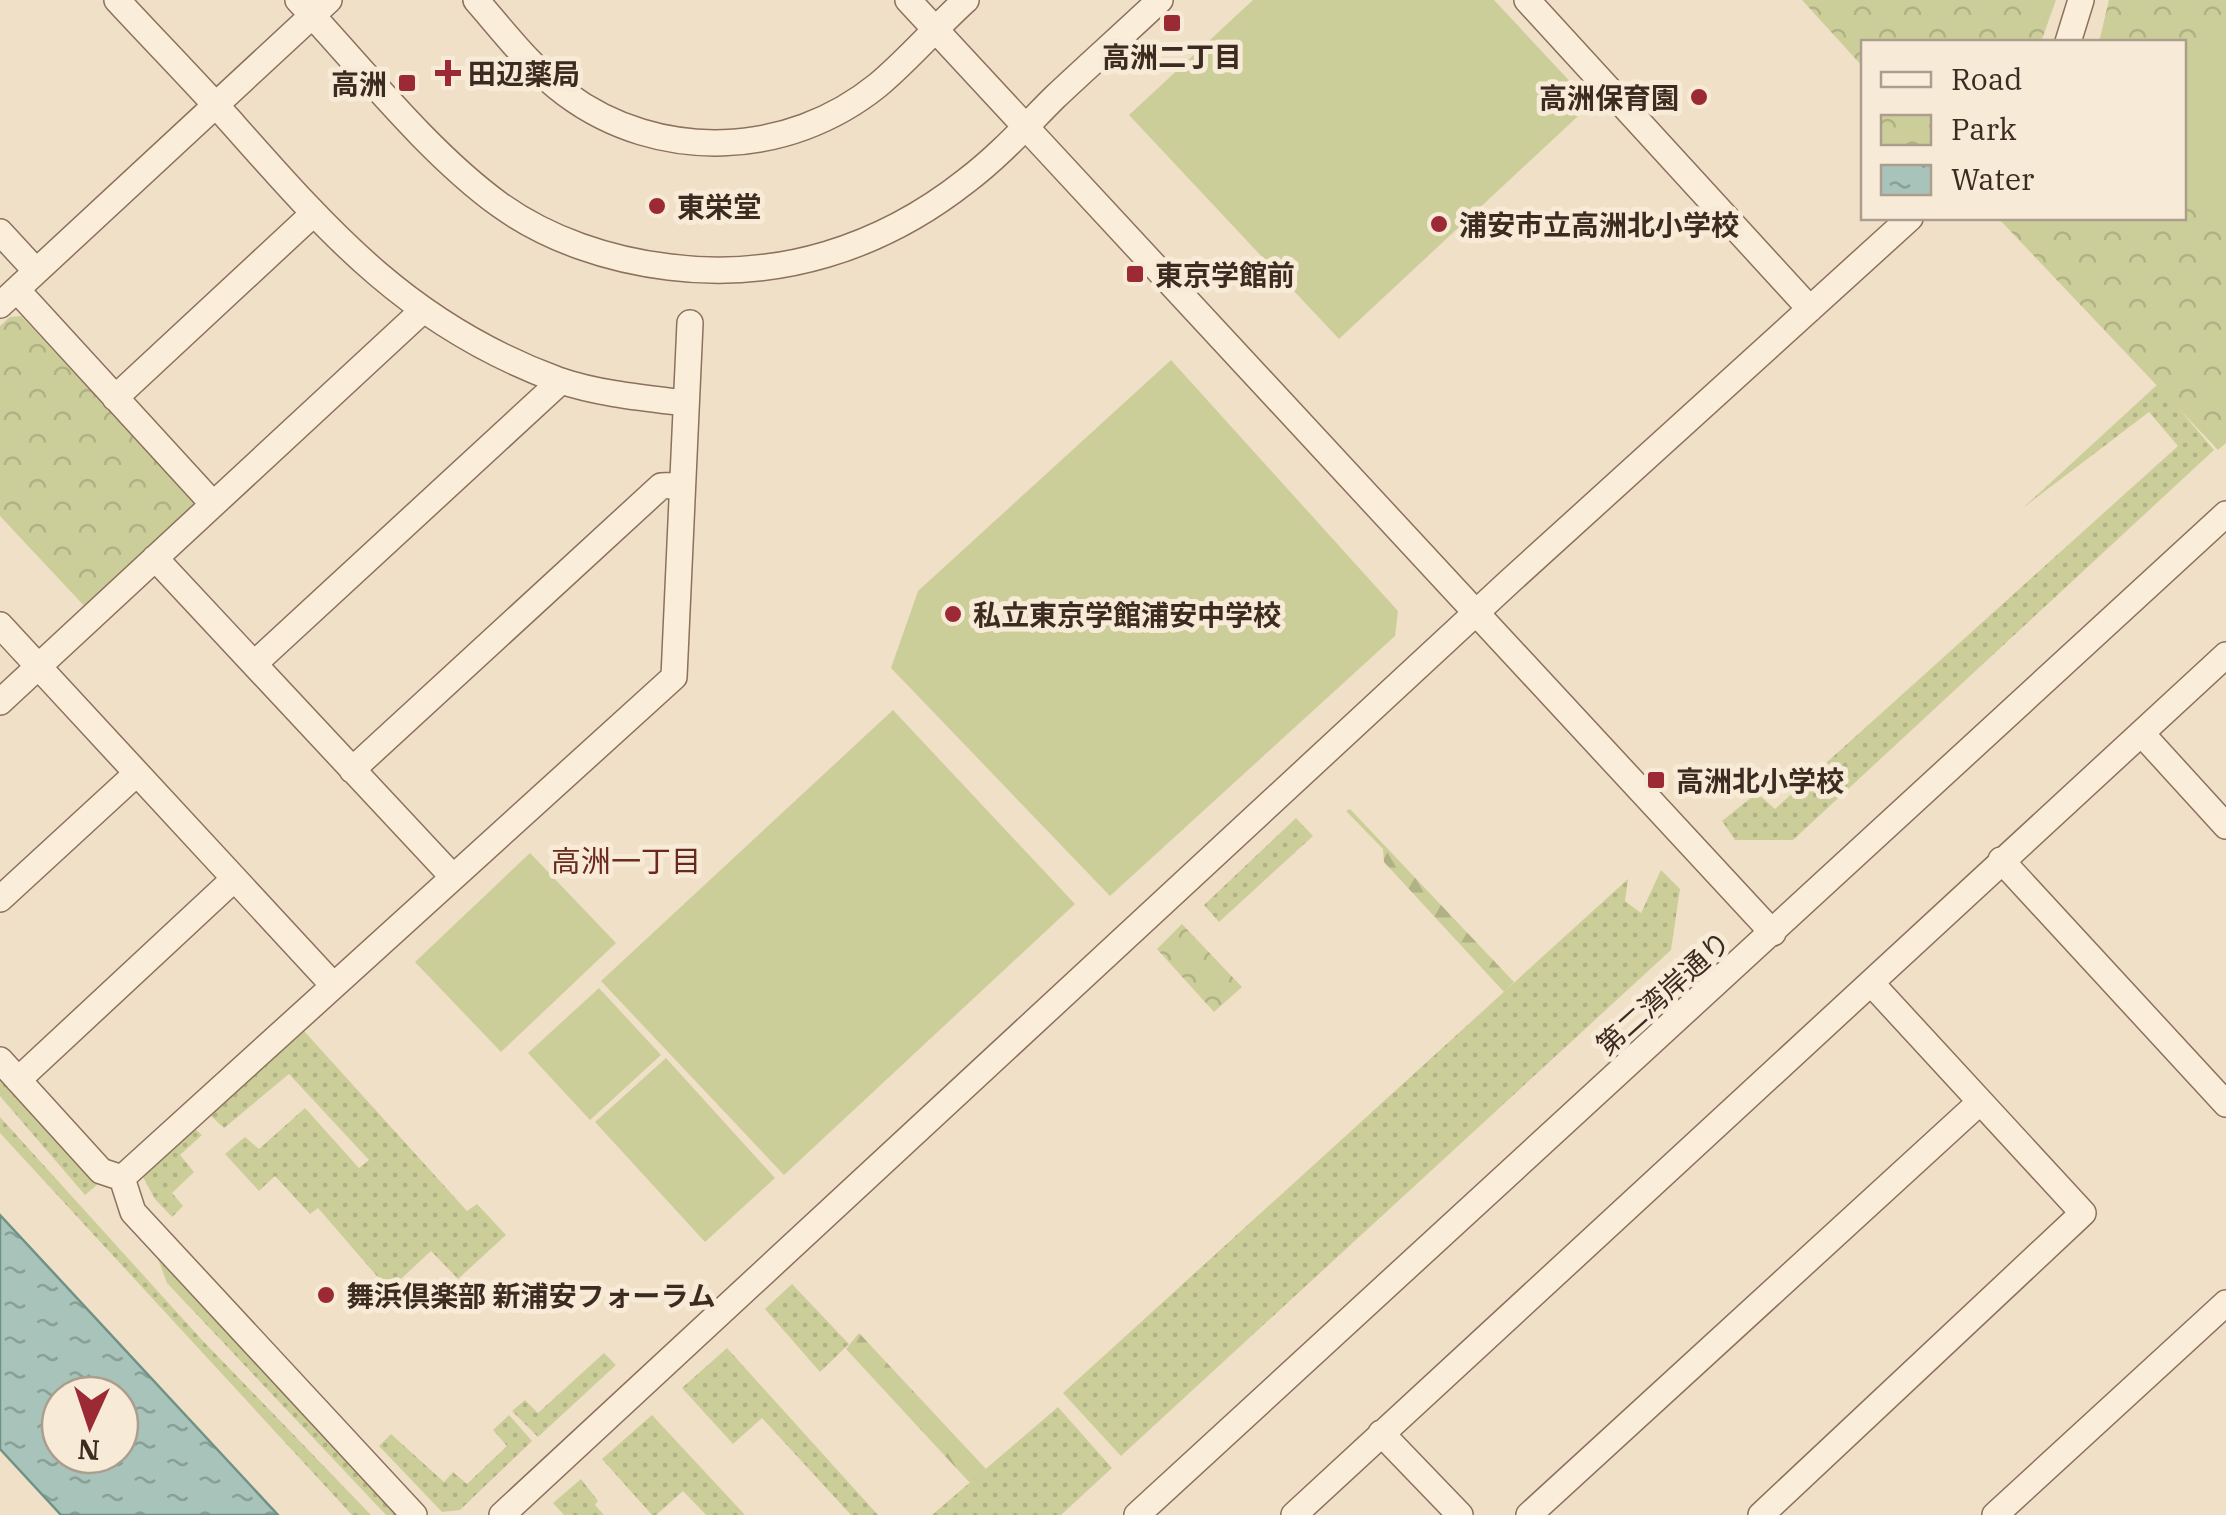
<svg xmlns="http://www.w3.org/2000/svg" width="2226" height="1515" font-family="'IBM Plex Serif','Noto Sans JP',serif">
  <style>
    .grass { fill: url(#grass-dots) }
    .forest { fill: url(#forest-firs) }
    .park { fill: url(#park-crowns) }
    .pitch { fill: #ccce9a }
    .water { fill: url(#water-ripples); stroke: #6e9286; stroke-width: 2.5; fill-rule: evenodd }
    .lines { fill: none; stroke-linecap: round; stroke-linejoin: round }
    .minor-casing { stroke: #8c715c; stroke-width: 28 }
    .minor { stroke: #faeedb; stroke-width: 25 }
    .poi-dot { fill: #9c2a34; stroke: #f7ebd7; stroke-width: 4 }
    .labels { text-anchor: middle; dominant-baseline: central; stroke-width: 10; stroke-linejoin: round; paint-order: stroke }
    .poi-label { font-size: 28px; font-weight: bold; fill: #3c2b20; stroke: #f7ebd7; text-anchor: start }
    .street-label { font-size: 28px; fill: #3c2b20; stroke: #f7ebd7 }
    .neighbourhood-label { font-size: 30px; fill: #6a281e; stroke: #f7ebd7 }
  </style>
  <defs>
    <pattern id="grass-dots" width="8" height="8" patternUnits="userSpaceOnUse" patternTransform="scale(2.5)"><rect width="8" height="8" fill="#ccce9a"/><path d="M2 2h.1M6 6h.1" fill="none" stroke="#b0b184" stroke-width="1.8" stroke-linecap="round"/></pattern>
    <pattern id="forest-firs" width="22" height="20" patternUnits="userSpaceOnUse" patternTransform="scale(2.5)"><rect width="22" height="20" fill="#ccce9a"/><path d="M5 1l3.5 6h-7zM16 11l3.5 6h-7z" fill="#b0b184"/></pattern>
    <pattern id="park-crowns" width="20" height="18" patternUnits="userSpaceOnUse" patternTransform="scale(2.5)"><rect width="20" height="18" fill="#ccce9a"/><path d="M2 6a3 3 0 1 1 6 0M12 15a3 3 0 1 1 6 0" fill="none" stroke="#b0b184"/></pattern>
    <pattern id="water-ripples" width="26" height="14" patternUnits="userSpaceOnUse" patternTransform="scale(2.5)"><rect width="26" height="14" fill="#a8c3b9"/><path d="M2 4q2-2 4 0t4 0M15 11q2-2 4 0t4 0" fill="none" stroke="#8a9f96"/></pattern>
  </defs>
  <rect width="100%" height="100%" fill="#f0e0c7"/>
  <path class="grass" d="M2158 384 2214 450 1793 840H1735L1722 821 1757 793 1775 809 2178 446 2149 412 2024 507Z
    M1296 818 1313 836 1219 922 1204 905Z
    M1661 870 1680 889 1671 950 1121 1456 1063 1393 1628 879 1625 901 1641 913Z
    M304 1031 467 1211 477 1204 506 1235 458 1279 431 1251 389 1290 318 1208 310 1214 275 1176 259 1191 225 1154 245 1137 259 1149 305 1108 359 1168 369 1160 289 1074 224 1128 211 1116Z
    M0 1080 97 1185 85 1195 0 1096Z
    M0 1117 202 1340 371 1515H352L0 1133Z
    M195 1129 202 1135 180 1155 194 1172 172 1193 183 1206 172 1217 155 1199 143 1177Z
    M163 1255 404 1515H386L167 1283 158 1259Z
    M792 1284 849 1344 820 1372 765 1309Z
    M727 1348 878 1515H851L762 1418 733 1444 682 1388Z
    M604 1353 616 1365 538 1437 512 1411 525 1400 538 1413Z
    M1058 1407 1112 1468 1061 1515H932Z
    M509 1415 532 1441 460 1510 442 1512 379 1446 391 1434 444 1482 453 1472 467 1484 507 1446 493 1430Z
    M652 1415 745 1515H706L683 1491 656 1515H652L602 1459Z
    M581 1479 598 1501 595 1505 604 1515H564L553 1503Z"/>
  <path class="forest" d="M1350 809 1514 982 1504 992 1384 862 1383 849 1346 811Z
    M859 1333 986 1469 970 1483 846 1349Z"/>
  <path class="park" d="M1802 0H2056L2041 42H1864L1863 67Z
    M2109 0H2226V443L2218 450 1998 218H2184V42H2099Z
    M21 316 195 503 88 610 0 516V326L10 317Z
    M1182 924 1242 987 1214 1012 1157 949Z"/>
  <path class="pitch" d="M1253 0H1494L1591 104 1339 339 1129 115Z
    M2226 32V238L2184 192V71Z
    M1171 360 1398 611 1395 636 1110 896 891 668 918 591Z
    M893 710 1075 904 784 1175 601 981Z
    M530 853 616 943 501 1052 415 962Z
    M599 988 661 1055 590 1120 528 1053Z
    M666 1058 775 1178 705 1242 595 1122Z"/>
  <path class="water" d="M0 1215 278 1515H61L0 1449ZM60 1395H120V1455H60Z"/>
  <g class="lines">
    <g class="minor-casing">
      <path id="minor" d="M117 0C155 41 194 81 232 123 332 236 411 326 558 380 599 394 644 398 686 403
        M298 0C360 66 427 152 500 205 549 240 610 260 669 267 778 281 881 248 966 181 998 157 1026 126 1054 98 1089 65 1125 33 1160 0
        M476 0C504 32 531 68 566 94 659 163 788 158 878 85 909 59 936 27 966 0
        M908 0 1773 933
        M1527 0 1810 309
        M2068 42 2081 0
        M0 232 36 271
        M17 290 213 504
        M0 305 329 0
        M115 398 313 214
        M155 558 452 876
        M0 625 333 985
        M254 664 561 381
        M0 702 422 311
        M2142 734 2226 826
        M352 770 661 486 682 485
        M2001 860 2226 1104
        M0 899 136 774
        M0 1060 101 1171 122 1178 674 677 690 323
        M18 1080 234 879
        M122 1178 133 1212 414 1515
        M1381 1433 1460 1515
        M502 1515 1508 583 1910 218
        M1137 1515 2226 514
        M1294 1515 2226 655
        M1529 1515 1980 1102
        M1761 1515 2083 1213 1872 984
        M1995 1515 2226 1303"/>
    </g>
    <use href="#minor" class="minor"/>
  </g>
  <g class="poi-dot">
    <rect x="1162" y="13" width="20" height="20" rx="5"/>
    <path d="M443 58h10v10h10v10h-10v10h-10v-10h-10v-10h10z"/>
    <rect x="397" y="73" width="20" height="20" rx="5"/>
    <circle cx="1699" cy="97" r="10"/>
    <circle cx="657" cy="206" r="10"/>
    <circle cx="1439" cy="224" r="10"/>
    <rect x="1125" y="264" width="20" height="20" rx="5"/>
    <circle cx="953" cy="614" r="10"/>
    <rect x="1646" y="770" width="20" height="20" rx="5"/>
    <circle cx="326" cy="1295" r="10"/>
  </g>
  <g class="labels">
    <g class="poi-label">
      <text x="1172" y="56" text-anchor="middle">高洲二丁目</text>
      <text x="468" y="73">田辺薬局</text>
      <text x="387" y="83" text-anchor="end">高洲</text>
      <text x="1679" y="97" text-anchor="end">高洲保育園</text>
      <text x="677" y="206">東栄堂</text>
      <text x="1459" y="224">浦安市立高洲北小学校</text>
      <text x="1155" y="274">東京学館前</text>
      <text x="973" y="614">私立東京学館浦安中学校</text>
      <text x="1676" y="780">高洲北小学校</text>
      <text x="346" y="1295">舞浜倶楽部 新浦安フォーラム</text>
    </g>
    <g class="street-label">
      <text transform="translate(1663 993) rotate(-42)">第二湾岸通り</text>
    </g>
    <g class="neighbourhood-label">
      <text x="626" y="860">高洲一丁目</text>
    </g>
  </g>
  <rect x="1861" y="40" width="325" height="180" fill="#f7ebd7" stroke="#ac9e8e" stroke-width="2.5"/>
  <rect x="1881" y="72" width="50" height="15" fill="#faeedb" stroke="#ac9e8e" stroke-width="2.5"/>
  <text x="1951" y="90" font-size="30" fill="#3c2b20">Road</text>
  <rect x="1881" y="115" width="50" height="30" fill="url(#park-crowns)" stroke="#ac9e8e" stroke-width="2.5"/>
  <text x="1951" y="140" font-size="30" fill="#3c2b20">Park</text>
  <rect x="1881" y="165" width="50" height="30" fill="url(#water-ripples)" stroke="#ac9e8e" stroke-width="2.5"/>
  <text x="1951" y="190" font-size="30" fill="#3c2b20">Water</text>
  <g transform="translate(90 1425) rotate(183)"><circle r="48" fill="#f7ebd7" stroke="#ac9e8e" stroke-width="2.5"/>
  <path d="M0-8L18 38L0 25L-18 38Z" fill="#9c2a34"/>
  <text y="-15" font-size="28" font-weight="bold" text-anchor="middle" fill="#3c2b20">N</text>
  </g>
</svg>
